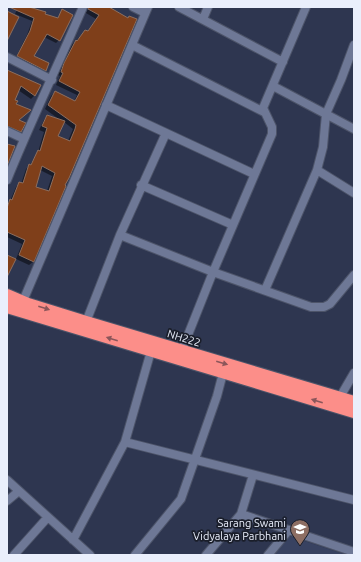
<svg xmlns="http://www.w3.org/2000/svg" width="361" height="562" font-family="Ubuntu,sans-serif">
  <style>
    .built { fill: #384261 }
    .shadow { fill: #0007; fill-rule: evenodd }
    .building { fill: #7f3f1a; stroke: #8d6e5e; fill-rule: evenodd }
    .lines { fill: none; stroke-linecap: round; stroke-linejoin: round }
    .street-casing { stroke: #4d5469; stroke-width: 10 }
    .highway-casing { stroke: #4d5469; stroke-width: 14 }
    .street { stroke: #6e7896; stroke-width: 8 }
    .highway { stroke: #fc8e89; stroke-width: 12 }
    .oneway { fill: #8b565a }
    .labels { text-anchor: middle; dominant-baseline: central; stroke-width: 3.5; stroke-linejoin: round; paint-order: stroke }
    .street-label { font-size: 11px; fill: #eaeffc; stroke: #1a1e2a }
    .poi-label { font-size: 11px; fill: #eaeffc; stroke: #1a1e2a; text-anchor: end }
  </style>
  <rect width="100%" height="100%" fill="#2e3650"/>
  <path class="built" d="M289 536 347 555H274Z"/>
  <path class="shadow" d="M18 7H29L44 15 57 19 62 11 59 40 56 43 44 37 33 57 45 70 42 73 15 59 27 35 32 21 15 14Z
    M89 7H107L128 19 64 186H65L33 262 29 265 16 259 22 244 7 237V204L10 201 16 187 19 183 21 184 26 169 30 165 38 152 44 132 39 130 44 120 47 116 60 120 45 109 51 96 55 92 74 101 77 95 56 85 60 76 58 75 61 68 72 45 85 31 87 32 96 19 86 13ZM64 122 73 129 68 141 56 136ZM40 170 52 176 47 191 34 188Z
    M7 70 35 95 31 99 18 90 13 101 21 131 17 135 7 130Z"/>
  <path class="building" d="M9 7H29L46 12 45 14 58 18 62 9 73 15 60 41 47 34 34 56 49 63 46 71 17 56 30 31 34 18Z
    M88 7H109L128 18 129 16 137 19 69 178 65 185 66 186 34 262 19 255 25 240 7 232V208L10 199 12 200 19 182 23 183 29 164 31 165 38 150 40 151 47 128 42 126 47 115 65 121 58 136 70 141 75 129 76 125 48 105 55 91 75 101 80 92 59 81 63 73 61 72 64 63 76 40 77 41 85 30 88 31 99 15 88 9ZM42 166 55 173 49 191 36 187Z
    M7 11 19 17 7 41Z
    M7 70 41 85 35 96 21 86 15 100 18 101 16 104 31 110 19 120 26 123 21 132 7 126Z
    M7 144 15 146 7 166Z
    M7 255 16 259 7 277Z"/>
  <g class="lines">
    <g class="street-casing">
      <path id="street" d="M133 7 145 13
        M179 7 283 62
        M203 19 208 7
        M132 45 264 112
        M7 57 52 80
        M273 86 354 129
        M106 105 254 174
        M7 131 24 139
        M317 170 354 193
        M7 180C31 121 58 65 83 7
        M141 185 233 225
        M120 235 213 272 311 307H324L330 304 354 275
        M265 290 317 170 323 147 326 114 341 80 354 45
        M23 301 148 7
        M86 322 120 235 166 133
        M180 355 213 272 272 134V127L263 108 306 7
        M340 397 354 373
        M125 442 354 500
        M7 480 90 555
        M7 501 19 491
        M241 514 354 552
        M73 540 125 442 151 351
        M14 555 48 517
        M135 555 181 499 217 396 223 373
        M206 555 241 514 253 475
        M268 555 289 530"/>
    </g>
    <g class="highway-casing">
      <path id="highway" d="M7 295 28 304 86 322 354 402
        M7 307 354 412"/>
    </g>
    <use href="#street" class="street"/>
    <use href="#highway" class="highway"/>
  </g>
  <defs><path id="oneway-solid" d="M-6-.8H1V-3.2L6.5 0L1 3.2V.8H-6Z"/></defs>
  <g class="oneway">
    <use href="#oneway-solid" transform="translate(44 308) rotate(18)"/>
    <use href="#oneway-solid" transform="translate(112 339) rotate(-163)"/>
    <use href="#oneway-solid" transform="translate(222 363) rotate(16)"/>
    <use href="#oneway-solid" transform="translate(317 401) rotate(-163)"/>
  </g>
  <defs>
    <g id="school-pin" transform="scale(1)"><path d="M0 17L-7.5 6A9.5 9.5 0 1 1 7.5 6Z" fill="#8d6e63" stroke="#1a1e2a"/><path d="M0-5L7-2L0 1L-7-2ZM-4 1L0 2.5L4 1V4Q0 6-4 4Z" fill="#fff"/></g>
  </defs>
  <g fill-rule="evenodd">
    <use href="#school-pin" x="300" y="529"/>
  </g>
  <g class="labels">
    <g class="street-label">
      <text transform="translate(184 338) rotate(17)">NH222</text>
    </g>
    <g class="poi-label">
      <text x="286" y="523">Sarang Swami<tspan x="286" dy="13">Vidyalaya Parbhani</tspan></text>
    </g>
  </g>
  <rect width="361" height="562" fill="none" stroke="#eaeffc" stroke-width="16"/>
</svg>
